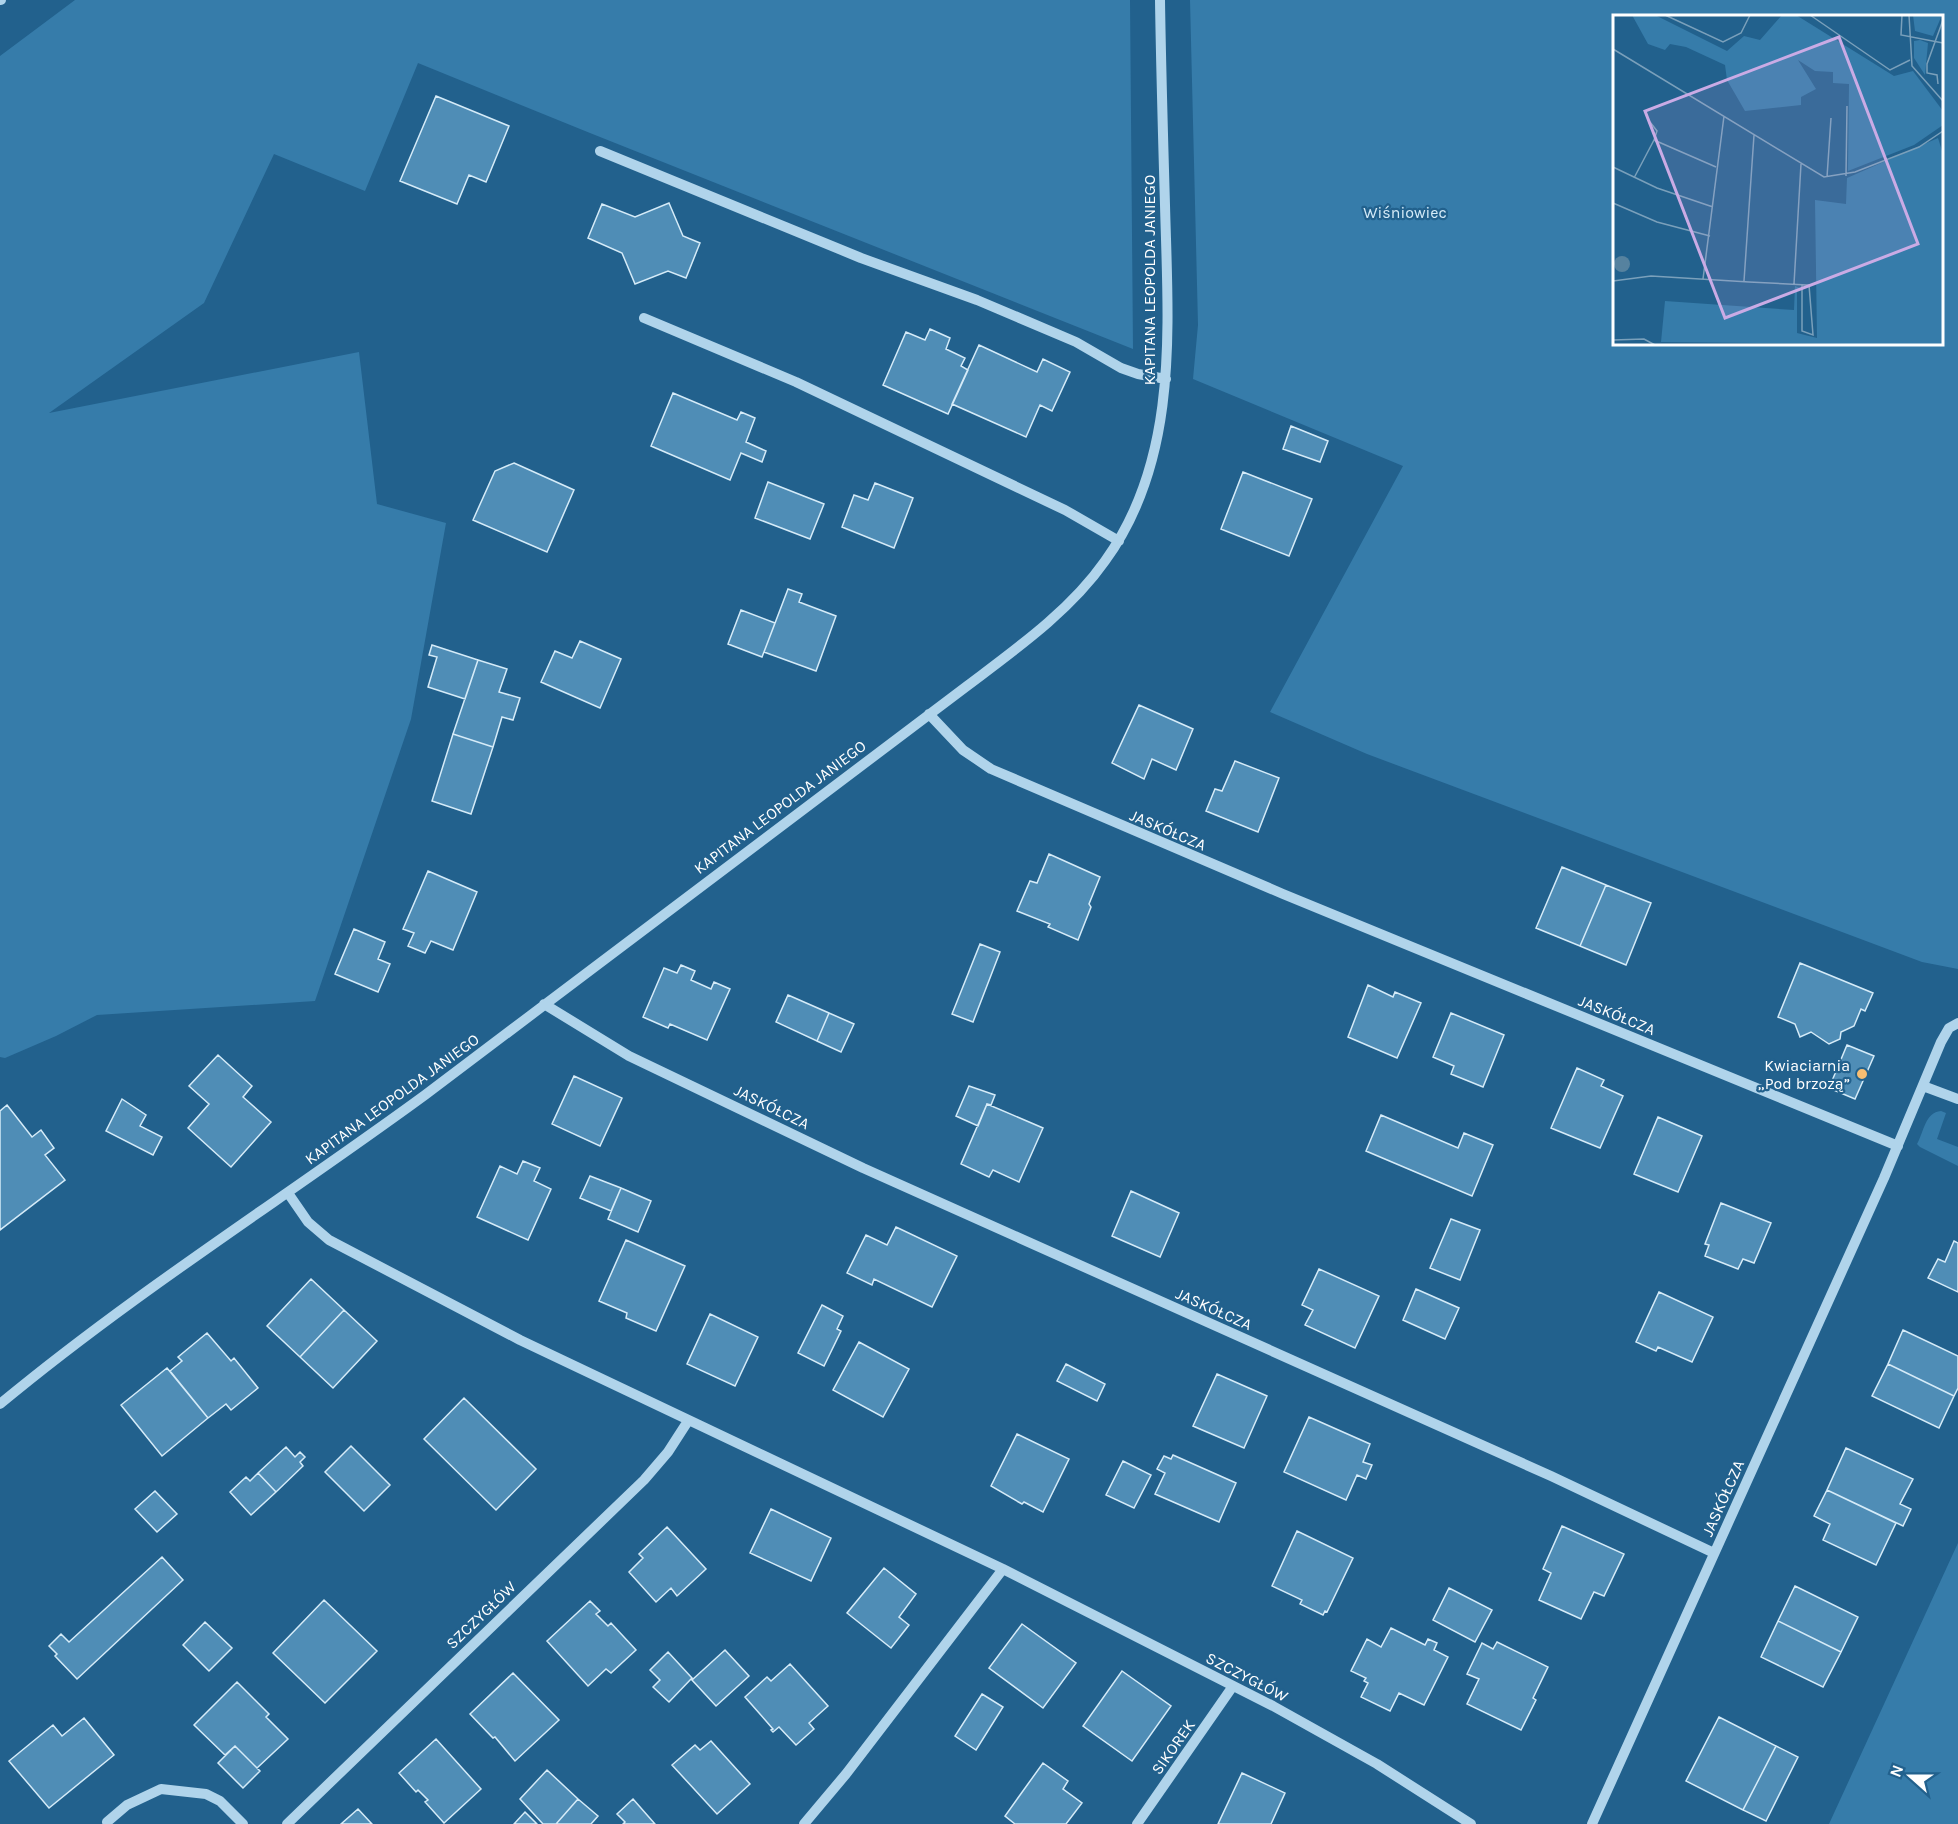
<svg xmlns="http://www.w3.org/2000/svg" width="1958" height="1824" font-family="Karla,sans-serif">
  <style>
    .green { fill: #367caa; fill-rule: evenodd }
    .building { fill: #4f8db6; stroke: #d5ebf8; stroke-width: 1.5 }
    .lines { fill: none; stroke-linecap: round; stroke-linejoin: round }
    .minor { stroke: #b0d4eb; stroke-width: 10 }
    .poi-dot { fill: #f7bd72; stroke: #22618d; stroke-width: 2 }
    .labels { text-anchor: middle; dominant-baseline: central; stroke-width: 4.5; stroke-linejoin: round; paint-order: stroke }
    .park-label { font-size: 16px; fill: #d5ebf8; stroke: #22618d }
    .street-label { font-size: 16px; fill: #fff; stroke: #22618d }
    .poi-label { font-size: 16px; fill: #fff; stroke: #22618d; text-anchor: end }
    .inset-road { fill: none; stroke: #7aa0bb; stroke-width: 1.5 }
    .view { fill: #caabe5; fill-opacity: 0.15; stroke: #caabe5; stroke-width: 3 }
    .inset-edge { fill: none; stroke: #fff; stroke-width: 3 }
  </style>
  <rect width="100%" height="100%" fill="#22618d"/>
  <path class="green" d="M75 0H1130L1133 349 590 133 418 63 365 191 274 154 204 303 49 413 359 352 377 504 446 523 411 719 315 1001 97 1015 56 1036 5 1058 0 1057V56Z
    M1190 0H1958V969L1922 962 1367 754 1270 712 1403 466 1193 379 1198 325ZM1614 16H1942V344H1614Z
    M1941 1111 1946 1113 1937 1139 1958 1147V1166L1920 1147 1917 1144C1924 1132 1925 1112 1941 1111Z
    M1958 1543V1824H1829Z"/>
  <path class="building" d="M436 96 509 126 486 182 469 175 457 204 400 181Z
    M669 203 683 236 700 243 686 278 668 271 635 284 622 253 588 238 602 204 635 217Z
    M930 329 950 338 946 349 965 358 961 366 968 370 948 414 883 385 906 332 925 340Z
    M979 345 1037 372 1043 359 1070 372 1052 411 1040 405 1026 437 952 404Z
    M673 393 737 420 741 412 755 418 746 442 766 451 762 462 741 453 730 480 651 446Z
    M1291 426 1328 441 1320 462 1283 449Z
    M514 463 574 490 547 552 473 520 495 471Z
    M1243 472 1312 499 1289 556 1221 529Z
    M768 482 824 504 810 539 755 518Z
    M875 483 913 498 894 548 842 527 854 495 868 500Z
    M788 589 802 594 799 602 836 616 816 671 764 652Z
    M741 610 775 623 762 657 728 644Z
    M580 641 621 659 600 708 541 682 555 651 572 658Z
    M432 645 478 660 465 699 428 687 437 657 429 655Z
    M478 660 507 669 499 692 520 698 513 720 502 717 493 747 453 734Z
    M1139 705 1193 729 1176 770 1152 759 1144 779 1112 763Z
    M453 734 493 747 471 814 432 801Z
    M1235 761 1279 778 1258 832 1206 811 1215 789 1222 791Z
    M1049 854 1100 877 1089 904 1091 907 1078 940 1048 927 1050 924 1017 911 1030 881 1037 883Z
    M1562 867 1606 885 1580 946 1536 928Z
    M428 871 477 892 453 950 431 941 425 953 408 946 414 933 403 929Z
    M1606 885 1651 903 1626 965 1580 946Z
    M354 929 385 942 378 959 390 964 378 992 335 974Z
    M980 944 1000 952 973 1022 952 1014Z
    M1800 963 1873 993 1865 1011 1861 1009 1854 1026 1841 1032 1840 1039 1829 1044 1811 1032 1800 1037 1795 1024 1778 1017Z
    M681 965 695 971 691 980 711 989 714 982 730 989 707 1040 670 1024 668 1028 643 1017 664 968 677 973Z
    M1368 985 1393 997 1395 992 1421 1003 1397 1058 1348 1037Z
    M788 995 829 1013 817 1041 776 1022Z
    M829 1013 854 1024 841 1052 817 1041Z
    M1451 1013 1504 1035 1483 1087 1451 1074 1454 1066 1433 1057Z
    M1847 1045 1874 1056 1855 1099 1829 1088Z
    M218 1055 252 1086 243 1097 271 1122 231 1167 188 1128 209 1104 189 1086Z
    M1577 1068 1604 1080 1601 1086 1623 1096 1600 1148 1551 1128Z
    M574 1076 622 1098 600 1146 552 1124Z
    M969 1086 995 1095 991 1105 987 1104 978 1126 956 1116Z
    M122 1099 146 1115 140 1126 162 1137 153 1155 106 1131Z
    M987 1104 1043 1128 1019 1182 993 1170 989 1177 961 1164Z
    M7 1105 32 1137 41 1130 54 1148 45 1155 65 1180 0 1230V1111Z
    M1381 1115 1458 1148 1464 1133 1493 1145 1472 1196 1366 1151Z
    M1658 1117 1702 1136 1678 1192 1634 1174Z
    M523 1161 540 1168 534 1181 551 1189 528 1240 477 1217 500 1166 517 1174Z
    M590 1176 621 1188 611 1211 580 1198Z
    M621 1188 651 1201 638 1232 608 1219Z
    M1131 1191 1179 1213 1160 1257 1112 1236Z
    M1721 1203 1771 1223 1754 1263 1743 1259 1738 1269 1705 1256 1709 1245 1705 1244Z
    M1451 1219 1480 1230 1460 1280 1430 1268Z
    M896 1227 957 1256 932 1307 874 1279 872 1285 847 1273 866 1235 887 1245Z
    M626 1240 685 1266 656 1331 626 1318 627 1313 599 1301Z
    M1954 1241 1958 1243V1292L1928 1278 1938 1259 1945 1262Z
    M1319 1269 1379 1296 1355 1348 1305 1325 1313 1310 1302 1305Z
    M311 1279 344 1310 300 1357 267 1326Z
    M1416 1289 1459 1308 1445 1339 1403 1320Z
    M1659 1292 1713 1317 1692 1362 1658 1347 1656 1351 1636 1342Z
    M822 1305 843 1316 837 1329 841 1331 824 1366 798 1353Z
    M344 1310 377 1341 333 1388 300 1357Z
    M710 1314 758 1337 735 1386 687 1364Z
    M1903 1330 1958 1356V1388L1954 1396 1888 1364Z
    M207 1333 231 1361 234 1358 258 1388 231 1410 226 1404 208 1418 170 1371 182 1361 178 1357Z
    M859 1342 909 1369 883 1417 833 1390Z
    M1066 1364 1105 1384 1097 1401 1057 1381Z
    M1888 1364 1954 1396 1939 1428 1872 1396Z
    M167 1368 208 1418 162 1456 121 1405Z
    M1217 1374 1267 1396 1244 1448 1193 1426Z
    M464 1398 536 1469 496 1510 424 1439Z
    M1309 1417 1370 1444 1363 1462 1372 1465 1366 1479 1357 1475 1346 1500 1284 1472Z
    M1017 1434 1069 1459 1043 1512 1024 1502 1022 1504 991 1486Z
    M351 1446 390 1485 364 1511 325 1472Z
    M286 1447 295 1457 300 1452 305 1457 300 1462 303 1466 276 1492 258 1473Z
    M1846 1448 1913 1479 1900 1504 1911 1509 1903 1526 1827 1490Z
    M1173 1455 1236 1483 1219 1522 1155 1494 1165 1473 1157 1469 1164 1456 1171 1459Z
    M1123 1461 1151 1475 1134 1508 1106 1495Z
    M258 1473 276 1492 251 1515 230 1492 246 1477 250 1481Z
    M1827 1490 1896 1523 1876 1565 1823 1540 1830 1524 1814 1516Z
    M155 1491 177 1514 157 1532 135 1509Z
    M771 1509 831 1538 811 1581 750 1553Z
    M1562 1526 1624 1554 1604 1596 1594 1592 1581 1619 1539 1600 1551 1573 1543 1569Z
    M667 1527 706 1569 677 1596 671 1588 656 1602 629 1572 643 1558 639 1554Z
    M1297 1531 1353 1558 1327 1612 1325 1611 1323 1615 1300 1604 1302 1600 1272 1586Z
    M162 1557 183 1580 77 1679 55 1656 57 1654 49 1646 61 1634 69 1642Z
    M884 1568 916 1594 899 1617 909 1625 891 1648 847 1613Z
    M1795 1586 1858 1617 1841 1652 1778 1621Z
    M1449 1588 1492 1610 1475 1642 1433 1620Z
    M324 1600 377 1651 325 1703 273 1653Z
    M590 1601 600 1611 596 1614 608 1626 611 1623 636 1650 611 1673 606 1669 588 1686 547 1641Z
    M1778 1621 1841 1652 1823 1687 1761 1657Z
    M205 1622 232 1648 209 1671 183 1645Z
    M1022 1624 1076 1663 1043 1708 989 1668Z
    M1391 1628 1425 1645 1428 1639 1437 1643 1434 1650 1448 1657 1424 1705 1399 1693 1390 1711 1361 1697 1368 1683 1364 1681 1366 1678 1351 1671 1367 1639 1381 1647Z
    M1497 1642 1548 1667 1533 1698 1536 1700 1521 1730 1467 1704 1479 1679 1467 1674 1482 1643 1493 1649Z
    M725 1650 749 1676 716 1706 692 1680Z
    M668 1652 692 1678 669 1702 653 1687 660 1680 650 1670Z
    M790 1664 828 1706 809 1723 814 1729 796 1745 779 1727 773 1732 771 1730 773 1729 745 1697 767 1677 771 1681Z
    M1122 1671 1171 1706 1132 1761 1083 1726Z
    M513 1673 559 1720 515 1761 495 1737 493 1738 470 1714Z
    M237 1682 269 1714 266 1717 288 1739 257 1768 235 1746 225 1755 194 1725Z
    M982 1694 1003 1707 976 1750 955 1736Z
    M1719 1717 1776 1746 1743 1810 1686 1781Z
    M84 1718 114 1755 49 1808 9 1761 53 1725 62 1736Z
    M436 1739 481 1789 444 1823 425 1802 428 1800 418 1790 416 1792 399 1773Z
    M711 1741 750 1784 717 1814 672 1765 695 1745 700 1750Z
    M235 1746 260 1771 243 1788 218 1763Z
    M1776 1746 1798 1757 1766 1821 1743 1810Z
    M1043 1763 1068 1781 1063 1789 1082 1803 1066 1824H1015L1005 1816Z
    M547 1770 578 1799 556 1824H543L520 1799Z
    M1242 1773 1285 1793 1271 1824H1218Z
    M578 1799 598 1816 591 1824H556Z
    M633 1799 655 1824H623L625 1822 617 1814Z
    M358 1809 372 1824H341Z
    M525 1812 537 1824H514Z"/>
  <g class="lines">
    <path class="minor" d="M0 0H1
      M600 151 861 258 977 300 1076 342 1121 368 1138 374 1166 379
      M644 318 796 382 1065 510 1119 541
      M929 714 963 750 991 769 1283 894 1898 1146
      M544 1004 629 1056 863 1168 1551 1476 1714 1553
      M1923 1086 1958 1099
      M288 1193 308 1222 329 1240 520 1340 1003 1569 1273 1706 1377 1764 1471 1824
      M0 1404C135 1292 283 1199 425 1095L967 686C1016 649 1070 611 1105 561 1180 458 1168 325 1165 205 1163 137 1161 68 1160 0
      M107 1822 127 1805 161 1789 206 1794 220 1801 243 1824
      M287 1824 644 1480 668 1452 688 1421
      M804 1824 846 1774 1003 1569
      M1137 1824 1233 1686
      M1592 1824 1884 1178 1941 1042 1949 1028 1958 1023"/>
  </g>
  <circle class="poi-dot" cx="1862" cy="1074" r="6"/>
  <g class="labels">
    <g class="park-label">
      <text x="1405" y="212">Wiśniowiec</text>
    </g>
    <g class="street-label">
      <text transform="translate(1149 280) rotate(-90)">KAPITANA LEOPOLDA JANIEGO</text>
      <text transform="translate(780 807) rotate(-37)">KAPITANA LEOPOLDA JANIEGO</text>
      <text transform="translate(1168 830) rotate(23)">JASKÓŁCZA</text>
      <text transform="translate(1617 1015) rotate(22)">JASKÓŁCZA</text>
      <text transform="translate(392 1099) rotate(-36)">KAPITANA LEOPOLDA JANIEGO</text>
      <text transform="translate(772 1107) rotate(26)">JASKÓŁCZA</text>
      <text transform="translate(1214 1309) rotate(24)">JASKÓŁCZA</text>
      <text transform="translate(1723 1498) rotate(-66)">JASKÓŁCZA</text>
      <text transform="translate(481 1615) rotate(-44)">SZCZYGŁÓW</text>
      <text transform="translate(1247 1677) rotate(27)">SZCZYGŁÓW</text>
      <text transform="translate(1173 1747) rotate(-55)">SIKOREK</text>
    </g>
    <g class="poi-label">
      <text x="1850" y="1065">Kwiaciarnia<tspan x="1850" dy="18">„Pod brzozą”</tspan></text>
    </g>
  </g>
  <g transform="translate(1613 15)">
    <rect width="330" height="330" fill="#22618d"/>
    <path d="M19 0H42L114 36 131 21 147 25 169 0H183L281 61 300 56 330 96V110L301 130 235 156 236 69 220 68V57L202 56 185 45 203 74 188 82V90L132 96 114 65 112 50 73 32 57 29 52 35 35 29ZM300 0H329L320 21 302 16ZM307 25 315 28 312 60 301 43V26ZM325 123 330 139V330L48 327 52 286 181 295 182 271 187 273 184 274V318L204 323 202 185 233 189 234 163Z" fill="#367caa"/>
    <path d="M1 249a8 8 0 1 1 16 0a8 8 0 1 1-16 0Z" fill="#56829f"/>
    <path class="inset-road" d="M52 0 110 27 128 18 137 0M197 0 277 55 297 45M289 0 288 20 330 28M296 0 299 51 330 86M0 34 211 162 242 157 306 132 330 116M325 69 324 60 314 58V49L330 5M37 107 44 116 41 125 103 152M0 152 44 173 100 192M233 161 234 91M214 162 218 103M21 163 41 125M0 188 44 207 97 221M90 264 111 101M0 266 38 261 136 267 194 270H196L200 320 189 316V270M131 266 141 120M181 269 188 149M0 325 31 324 42 330"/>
    <path class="view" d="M226 22 305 229 112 303 32 96Z"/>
    <rect width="330" height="330" class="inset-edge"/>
  </g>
  <g transform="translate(1910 1776) rotate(291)" stroke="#22618d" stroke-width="4.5" paint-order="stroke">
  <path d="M0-4.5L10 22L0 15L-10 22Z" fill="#ffffff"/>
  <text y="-9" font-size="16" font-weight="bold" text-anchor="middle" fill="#ffffff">N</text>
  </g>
</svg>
